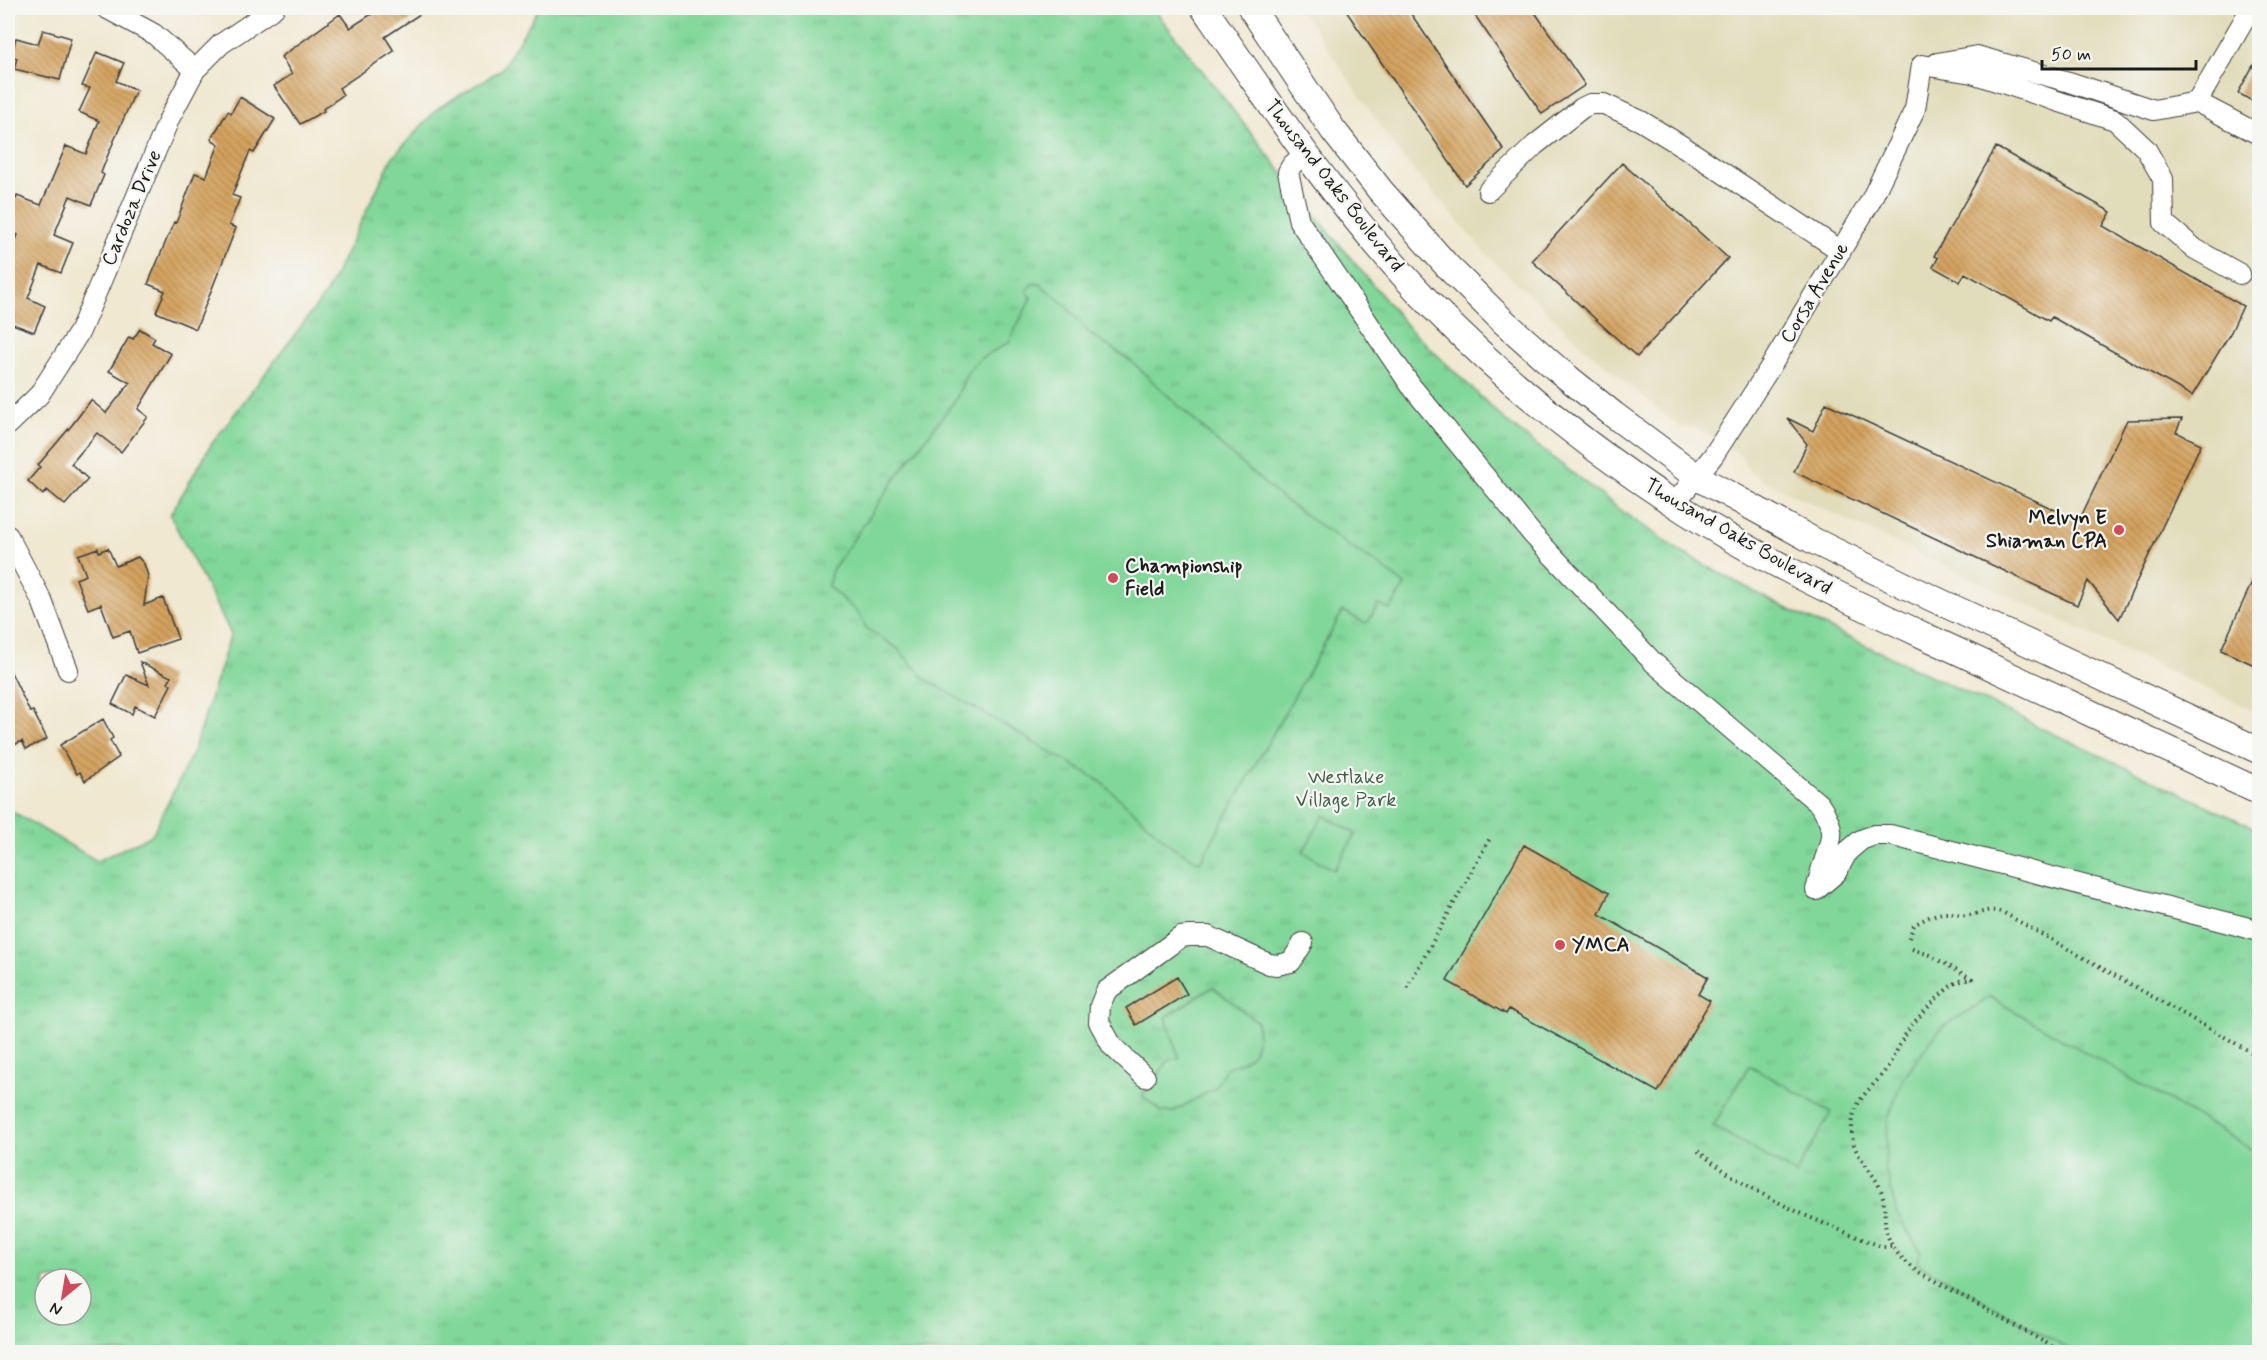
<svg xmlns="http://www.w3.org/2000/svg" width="2267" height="1360" font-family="Mynerve,sans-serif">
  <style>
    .built { fill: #e1dcba }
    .grass { fill: url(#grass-tufts); stroke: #4e7a5b; stroke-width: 1.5; fill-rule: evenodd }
    .pitch { fill: #81d79a; stroke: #4e7a5b; stroke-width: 1.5 }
    .building { fill: url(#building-back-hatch) }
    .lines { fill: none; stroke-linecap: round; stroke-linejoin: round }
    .minor-casing { stroke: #3c3b37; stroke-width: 22 }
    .major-casing { stroke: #3c3b37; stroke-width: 28 }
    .path { stroke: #3c3b37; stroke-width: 4; stroke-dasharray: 1.5 4.5; stroke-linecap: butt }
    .minor { stroke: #fff; stroke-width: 20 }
    .major { stroke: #fff; stroke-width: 26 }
    .poi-dot { fill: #d1495b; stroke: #f6f6f2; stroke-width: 2 }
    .labels { text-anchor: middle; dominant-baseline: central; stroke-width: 4.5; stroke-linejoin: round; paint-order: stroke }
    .street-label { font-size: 20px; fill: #1c1c1c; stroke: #f6f6f2 }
    .poi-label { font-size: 20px; font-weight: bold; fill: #1c1c1c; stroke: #f6f6f2; text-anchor: start }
    .park-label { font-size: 20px; fill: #3f5d48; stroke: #f6f6f2 }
  </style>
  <defs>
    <pattern id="grass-tufts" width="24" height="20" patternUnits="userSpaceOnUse" patternTransform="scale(1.5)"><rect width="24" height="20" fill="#81d79a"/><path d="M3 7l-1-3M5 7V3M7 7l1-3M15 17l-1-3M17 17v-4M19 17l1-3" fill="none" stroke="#6fb884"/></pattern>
    <pattern id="building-back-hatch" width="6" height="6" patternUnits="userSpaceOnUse" patternTransform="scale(1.5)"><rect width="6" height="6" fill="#d4a35e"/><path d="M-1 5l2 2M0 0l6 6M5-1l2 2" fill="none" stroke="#ab844d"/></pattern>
  </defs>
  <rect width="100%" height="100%" fill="#f6f6f2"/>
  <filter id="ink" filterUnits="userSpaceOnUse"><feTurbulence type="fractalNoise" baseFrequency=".0167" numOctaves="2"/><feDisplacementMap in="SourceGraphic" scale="12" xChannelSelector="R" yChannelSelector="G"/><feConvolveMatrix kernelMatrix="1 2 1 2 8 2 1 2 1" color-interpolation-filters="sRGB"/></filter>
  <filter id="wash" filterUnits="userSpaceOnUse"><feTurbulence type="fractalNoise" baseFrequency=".008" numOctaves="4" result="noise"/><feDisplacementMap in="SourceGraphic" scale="24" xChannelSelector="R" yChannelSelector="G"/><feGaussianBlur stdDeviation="1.35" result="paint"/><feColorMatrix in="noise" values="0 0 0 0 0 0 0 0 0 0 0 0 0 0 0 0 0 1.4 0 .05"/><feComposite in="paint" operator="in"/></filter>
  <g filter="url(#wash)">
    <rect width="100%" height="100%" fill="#f0e8d1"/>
    <path class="built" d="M1300 8H2259V713L1762 480 1748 471 1742 456 1695 427 1680 428 1590 352 1491 259 1401 156Z"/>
    <path class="grass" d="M539 8H1153L1320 221 1406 325 1508 423 1623 512 1683 553 1775 603 2259 830V1352H8V809L97 861 152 835 193 752 231 634 170 515 211 445 327 292 392 158 438 108 501 70ZM45 1279H81V1315H45Z"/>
    <path class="pitch" d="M1032 284H1040L1065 305 1091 335 1130 360 1216 441 1281 498 1355 550 1379 565 1405 585 1390 610 1378 604 1368 622 1365 623 1343 611 1200 862 1173 847 1100 781 925 679 897 648 867 629 859 614 828 586 832 570 903 468 956 399 968 371 981 358 1009 342 1031 298 1027 290Z
      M1324 815 1356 834 1334 870 1303 852Z
      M1213 987 1257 1022C1260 1052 1253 1059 1226 1068L1215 1088 1173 1112H1162L1142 1096 1169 1060 1179 1058 1166 1017Z
      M1990 997 2259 1153V1352H2073L1917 1263 1921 1252 1897 1214 1885 1167 1888 1119 1903 1078 1941 1028Z
      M1749 1065 1831 1112 1796 1174 1713 1126Z"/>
    <g id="blocks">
      <path class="building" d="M381 8H429L385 37 394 51 339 88 343 95 323 109 324 111 300 124 274 86 292 74 281 57 340 14 350 28Z
        M1344 8H1407L1504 150 1465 185Z
        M1470 8H1532L1585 85 1542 114Z
        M43 30 71 38 60 80 14 69 17 58 11 56 16 38 38 44Z
        M97 52 124 63 116 81 136 90 107 157 101 173 104 175 91 205 70 196 54 235 73 243 61 273 41 265 28 298 45 306 34 332 10 323 14 315 8 312V260L18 235 8 231V196L16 199 17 196 41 205 66 146 86 154 99 121 79 112 90 88 82 86Z
        M2259 55V105L2238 93Z
        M240 97 275 119 254 153 250 151 232 195 240 198 229 225 236 228 196 329 156 312 165 291 148 284 174 222 176 223 195 173 206 177 219 144 211 139 228 111 231 113Z
        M1996 147 2111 212 2103 226 2243 306 2231 332 2192 396 2052 317 2049 321 1965 273 1960 282 1933 267 1938 258 1934 256Z
        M1622 163 1728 258 1637 357 1532 261Z
        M140 329 155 338 152 343 171 354 138 409 148 417 121 452 97 433 71 464 88 479 65 505 47 490 43 495 28 481 40 467 38 465 72 425 91 400 106 413 130 383 109 371 129 337 133 339Z
        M1826 403 2079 521 2127 420 2182 419 2176 432 2201 444 2119 619 2088 581 2077 605 1794 472 1807 444 1787 418 1813 431Z
        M98 548 99 552 108 548 116 566 138 557 144 564 148 576 144 605 163 598 178 639 137 653 130 631 113 637 101 604 88 609 76 579 86 575 78 555Z
        M2259 567V667L2221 650Z
        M140 662 171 677 168 683 171 685 155 716 135 706 132 714 112 704 126 675 149 685Z
        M8 666 30 712 33 711 47 739 26 749 22 741 8 748Z
        M103 719 113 738 110 740 119 757 85 781 80 772 77 774 60 745Z
        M1524 845 1609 893 1599 914 1708 977 1698 994 1710 1001 1658 1092 1509 1009 1506 1014 1447 981Z
        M1177 977 1187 994 1136 1025 1126 1008Z"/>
    </g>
  </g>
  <g filter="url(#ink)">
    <use href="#blocks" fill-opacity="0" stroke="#3c3b37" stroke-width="1.5"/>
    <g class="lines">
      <g class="minor-casing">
        <path id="minor" d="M106 8 154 34 195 70
          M1937 63 1977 56 2069 82 2154 110 2197 102 2260 135
          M1922 65 1972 73 2115 120 2146 149 2163 179 2164 223 2195 249 2240 274
          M2197 102 2251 8
          M1304 154 1292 165 1288 172 1299 221 1411 386 1533 535 1654 663 1819 804C1836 828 1833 836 1824 862 1820 871 1819 881 1816 890
          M1488 191 1535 145 1582 108 1590 104H1604L1641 121 1687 149 1841 251
          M8 425 39 395 80 331 170 117 195 70 221 44 274 8
          M1674 504 1713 456 1771 366 1870 202 1915 109 1922 65
          M8 536 42 601 68 670
          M1816 890 1836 873 1848 851 1861 840 1874 835H1890L2260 931
          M1145 1077 1112 1046 1099 1022 1100 1006 1106 991 1181 937 1189 936H1208L1269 964 1277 965 1291 962 1303 943"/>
      </g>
      <g class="major-casing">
        <path id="major" d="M1204 8C1275 112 1345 216 1433 307 1505 380 1587 447 1673 503 1758 559 1850 601 1942 644 2048 693 2154 743 2260 792
          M1251 8 1333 130 1380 190 1448 267 1503 321 1557 369 1614 415 1697 477 1814 541 1904 585 2260 751"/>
      </g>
      <path class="path" d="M1909 938 1914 925C1925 919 1936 912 1949 913 1956 913 1961 916 1968 915 1985 914 1984 907 2004 913L2260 1057
        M1912 949 1930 955 1972 979C1966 980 1959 981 1954 984 1946 988 1914 1021 1909 1029 1900 1042 1895 1057 1886 1069 1875 1086 1857 1096 1853 1118 1847 1155 1867 1159 1880 1188 1885 1199 1884 1208 1885 1219 1885 1243 1900 1259 1918 1271L2062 1352
        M1407 988 1490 838
        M1698 1151C1753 1196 1818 1222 1883 1247H1892"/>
      <use href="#minor" class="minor"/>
      <use href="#major" class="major"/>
    </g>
  </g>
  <g class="poi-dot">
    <circle cx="2119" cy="530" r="6"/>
    <circle cx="1113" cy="578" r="6"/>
    <circle cx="1560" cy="945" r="6"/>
  </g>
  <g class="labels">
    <g class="street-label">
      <text transform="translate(1334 186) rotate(52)">Thousand Oaks Boulevard</text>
      <text transform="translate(132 208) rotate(-67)">Cardoza Drive</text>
      <text transform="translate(1815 293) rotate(-59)">Corsa Avenue</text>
      <text transform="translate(1738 537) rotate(30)">Thousand Oaks Boulevard</text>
    </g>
    <g class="poi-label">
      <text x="2107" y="518" text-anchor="end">Melvyn E<tspan x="2107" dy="23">Shiaman CPA</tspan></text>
      <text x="1125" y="566">Championship<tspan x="1125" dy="23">Field</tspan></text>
      <text x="1572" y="945">YMCA</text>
    </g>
    <g class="park-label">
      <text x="1346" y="777">Westlake<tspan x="1346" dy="23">Village Park</tspan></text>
    </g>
  </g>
  <rect width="2267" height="1360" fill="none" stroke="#f6f6f2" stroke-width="30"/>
  <g transform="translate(63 1297) rotate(210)"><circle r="28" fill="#f6f6f2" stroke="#9f9f9c" stroke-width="1.5"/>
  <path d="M0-4.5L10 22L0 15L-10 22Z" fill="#d1495b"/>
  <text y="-9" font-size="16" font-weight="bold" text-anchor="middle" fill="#1c1c1c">N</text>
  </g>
  <path d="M2042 60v9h154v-9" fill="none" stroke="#1c1c1c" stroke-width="3"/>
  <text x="2051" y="60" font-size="18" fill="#1c1c1c" stroke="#f6f6f2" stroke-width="4.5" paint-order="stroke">50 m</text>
</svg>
